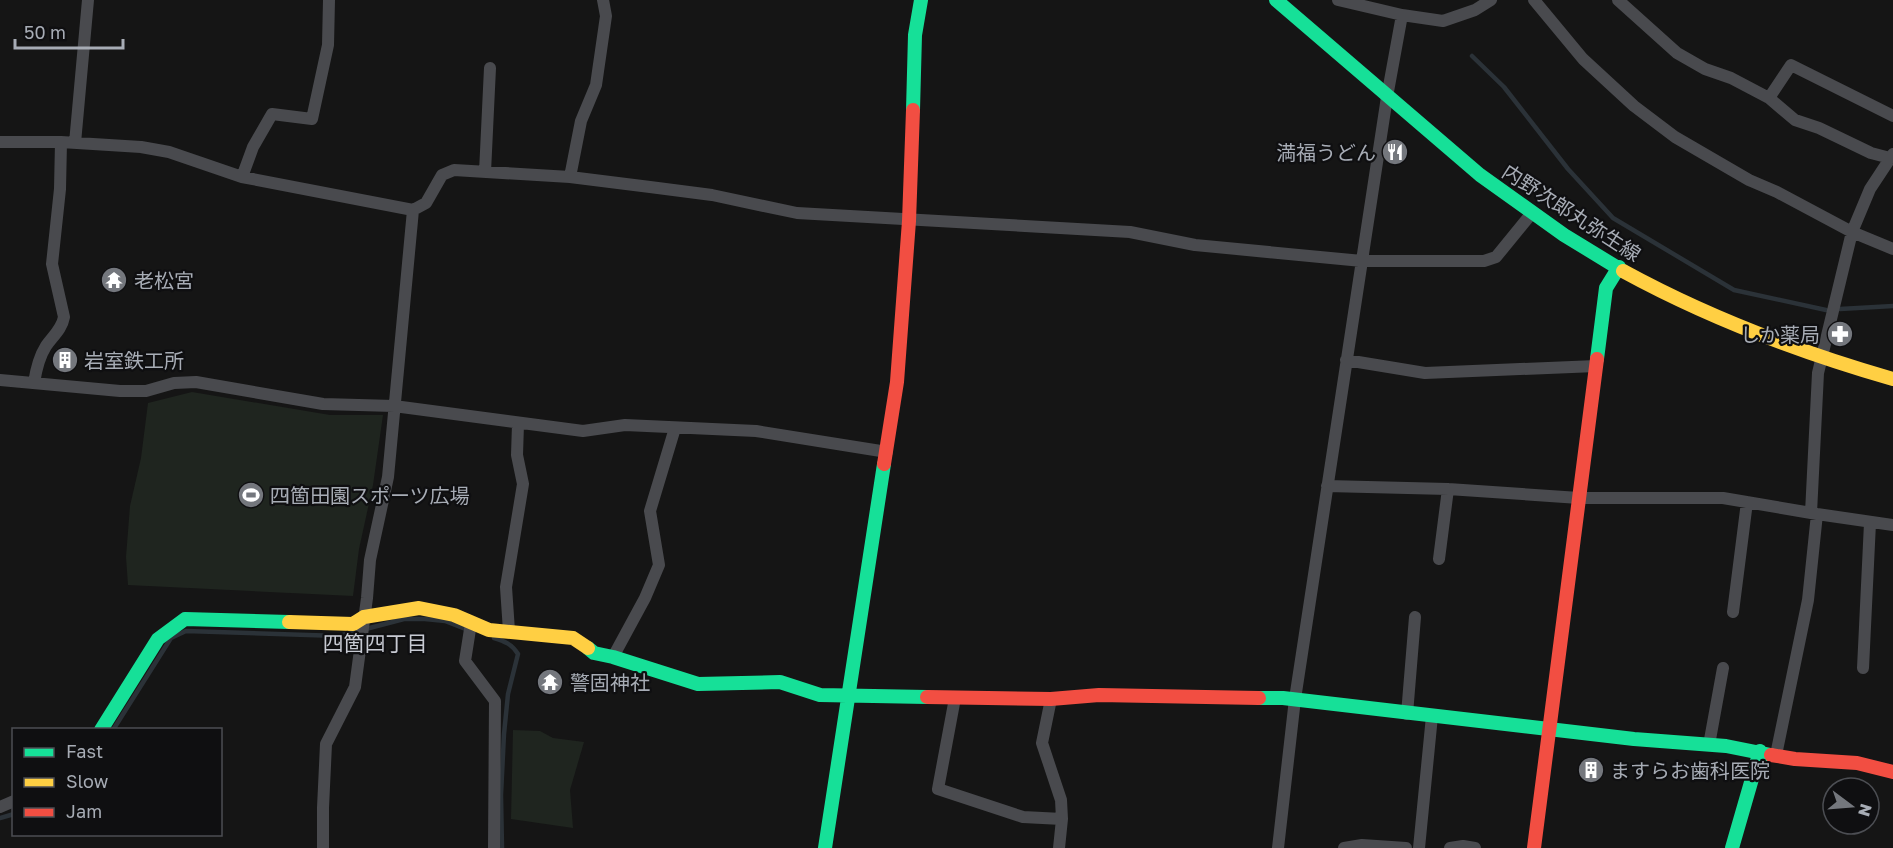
<svg xmlns="http://www.w3.org/2000/svg" width="1893" height="848" font-family="'Golos Text','Noto Sans JP',sans-serif">
  <style>
    .green { fill: #1f251f }
    .lines { fill: none; stroke-linecap: round; stroke-linejoin: round }
    .stream { stroke: #2b3238; stroke-width: 4.5 }
    .street { stroke: #494a4e; stroke-width: 12 }
    .fast { stroke: #16e098; stroke-width: 14 }
    .slow { stroke: #ffcf43; stroke-width: 14 }
    .jam { stroke: #f24e42; stroke-width: 14 }
    .labels { text-anchor: middle; dominant-baseline: central; stroke-width: 4.5; stroke-linejoin: round; paint-order: stroke }
    .poi-label { font-size: 20px; fill: #a7acb5; stroke: #0f0f11; text-anchor: start }
    .street-label { font-size: 20px; fill: #a7acb5; stroke: #0f0f11 }
    .neighbourhood-label { font-size: 21px; fill: #c7cad2; stroke: #0f0f11 }
  </style>
  <rect width="100%" height="100%" fill="#151515"/>
  <path class="green" d="M192 392 330 415H383L373 485 359 549 353 596 128 585 126 557 130 506 141 458 148 403Z
    M513 730 540 731 553 738 584 742 570 790 573 828 511 819Z"/>
  <g class="lines">
    <path class="stream" d="M1472 56 1504 87 1568 169 1613 218 1734 290 1826 310
      M1840 309 1893 306
      M494 638C504 641 512 644 518 654L508 694 504 734 501 795 502 848
      M113 730 171 638 186 631 339 636 404 619H425L445 621 468 630
      M0 818 14 814"/>
    <path class="street" d="M1338 0 1402 15 1443 21 1475 10 1491 0
      M1534 0 1583 59 1634 106 1675 137 1749 180 1777 192 1852 232 1893 249
      M1618 0 1677 53 1705 69 1731 78 1769 98 1795 120 1819 128 1871 153 1890 158
      M1769 98 1791 65 1893 116
      M0 142H61L141 147 169 152 242 177 413 210 426 203 442 175 454 170 570 177 650 187 712 195 797 213 1130 232 1195 245 1362 261H1484L1496 257 1532 213
      M75 143 88 0
      M485 172 490 68
      M242 177 253 147 272 114 312 119 328 45 329 0
      M570 177 581 121 596 85 606 16 603 0
      M1346 360 1425 373 1596 366
      M0 380 120 391H146L174 383 196 382 323 404 394 406 583 431 625 425 756 431 887 452
      M34 383C36 370 39 357 46 346 53 336 62 329 64 317L52 264 60 189 61 142
      M1327 486 1448 489 1579 498H1723L1817 514 1893 525
      M1811 513 1818 373 1852 232 1870 189 1893 154
      M1439 559 1448 489
      M1733 612 1747 502
      M471 623 465 661 495 701 494 848
      M509 631 506 587 523 484 517 455 518 424
      M613 657 645 598 659 565 650 511 675 428
      M1863 668 1870 523
      M955 698 938 789 1023 817 1062 819 1061 800 1042 743 1051 699
      M1407 714 1415 617
      M1709 745 1723 668
      M1776 755 1808 600 1817 514
      M0 807 14 801
      M323 848V808L326 744 355 687 367 598 370 560 388 477 413 210
      M1059 848 1062 819
      M1278 848 1295 699 1387 97 1402 15
      M1344 848 1362 845 1406 848
      M1419 848 1432 716
      M1450 848 1463 846 1475 848"/>
    <path class="fast" d="M1276 0 1480 175 1564 235 1623 271
      M913 110 915 35 921 0
      M1597 359 1606 288 1619 267
      M588 648 594 653 613 657 698 684 780 682 820 695 927 697
      M1259 698H1283L1634 739 1726 746 1771 755
      M101 730 158 639 185 619 289 622
      M825 848 884 464
      M1732 848 1760 751"/>
    <path class="slow" d="M1623 271C1709 318 1799 352 1893 379
      M289 622 353 624 364 617 419 608 454 615 489 630 573 638 588 648"/>
    <path class="jam" d="M884 464 897 382 909 221 913 110
      M927 697 1051 699 1099 695 1259 698
      M1771 755 1795 759 1857 763 1893 772
      M1534 848 1597 359"/>
  </g>
  <defs>
    <g id="restaurant-disc" transform="scale(1.35)"><circle r="9.5" fill="#74777d" stroke="#0f0f11"/><path d="M-5-6h1v4h1v-4h1v4h1v-4h1v5L-1.5 .5V6h-2V.5L-5-1ZM5-6V6H3V1.5H1.5Q1.5-4 5-6Z" fill="#fff"/></g>
    <g id="temple-disc" transform="scale(1.35)"><circle r="9.5" fill="#74777d" stroke="#0f0f11"/><path d="M0-6L5-2H3V0L6.5 2.5H4V6H1.5V3h-3V6H-4V2.5H-6.5L-3 0V-2H-5Z" fill="#fff"/></g>
    <g id="pharmacy-disc" transform="scale(1.35)"><circle r="9.5" fill="#74777d" stroke="#0f0f11"/><path d="M-2-6h4v4h4v4h-4v4h-4v-4h-4v-4h4Z" fill="#fff"/></g>
    <g id="building-disc" transform="scale(1.35)"><circle r="9.5" fill="#74777d" stroke="#0f0f11"/><path d="M-4-6H4V6H1V3H-1V6H-4ZM-2.5-4.3h1.7v1.8h-1.7ZM.8-4.3h1.7v1.8H.8ZM-2.5-1h1.7V.8h-1.7ZM.8-1h1.7V.8H.8Z" fill="#fff"/></g>
    <g id="stadium-disc" transform="scale(1.35)"><circle r="9.5" fill="#74777d" stroke="#0f0f11"/><path d="M0-5a6.5 5 0 1 0 0 10a6.5 5 0 1 0 0-10ZM-3.5-1.8h7v3.6h-7Z" fill="#fff"/></g>
  </defs>
  <g fill-rule="evenodd">
    <use href="#restaurant-disc" x="1395" y="152"/>
    <use href="#temple-disc" x="114" y="280"/>
    <use href="#pharmacy-disc" x="1840" y="334"/>
    <use href="#building-disc" x="65" y="360"/>
    <use href="#stadium-disc" x="251" y="495"/>
    <use href="#temple-disc" x="550" y="682"/>
    <use href="#building-disc" x="1591" y="770"/>
  </g>
  <g class="labels">
    <g class="poi-label">
      <text x="1376" y="152" text-anchor="end">満福うどん</text>
      <text x="134" y="280">老松宮</text>
      <text x="1820" y="334" text-anchor="end">しか薬局</text>
      <text x="84" y="360">岩室鉄工所</text>
      <text x="270" y="495">四箇田園スポーツ広場</text>
      <text x="570" y="682">警固神社</text>
      <text x="1610" y="770">ますらお歯科医院</text>
    </g>
    <g class="street-label">
      <text transform="translate(1572 212) rotate(33)">内野次郎丸弥生線</text>
    </g>
    <g class="neighbourhood-label">
      <text x="375" y="643">四箇四丁目</text>
    </g>
  </g>
  <rect x="12" y="728" width="210" height="108" fill="#0f0f11" stroke="#4c4e53" stroke-width="1.5"/>
  <rect x="24" y="748" width="30" height="9" fill="#16e098" stroke="#4c4e53" stroke-width="1.5"/>
  <text x="66" y="758" font-size="18" fill="#a7acb5">Fast</text>
  <rect x="24" y="778" width="30" height="9" fill="#ffcf43" stroke="#4c4e53" stroke-width="1.5"/>
  <text x="66" y="788" font-size="18" fill="#a7acb5">Slow</text>
  <rect x="24" y="808" width="30" height="9" fill="#f24e42" stroke="#4c4e53" stroke-width="1.5"/>
  <text x="66" y="818" font-size="18" fill="#a7acb5">Jam</text>
  <g transform="translate(1851 806) rotate(106)"><circle r="28" fill="#0f0f11" stroke="#4c4e53" stroke-width="1.5"/>
  <path d="M0-4.5L10 22L0 15L-10 22Z" fill="#74777d"/>
  <text y="-9" font-size="16" font-weight="bold" text-anchor="middle" fill="#a7acb5">N</text>
  </g>
  <path d="M15 39v9h108v-9" fill="none" stroke="#a7acb5" stroke-width="3"/>
  <text x="24" y="39" font-size="18" fill="#a7acb5" stroke="#0f0f11" stroke-width="4.5" paint-order="stroke">50 m</text>
</svg>
